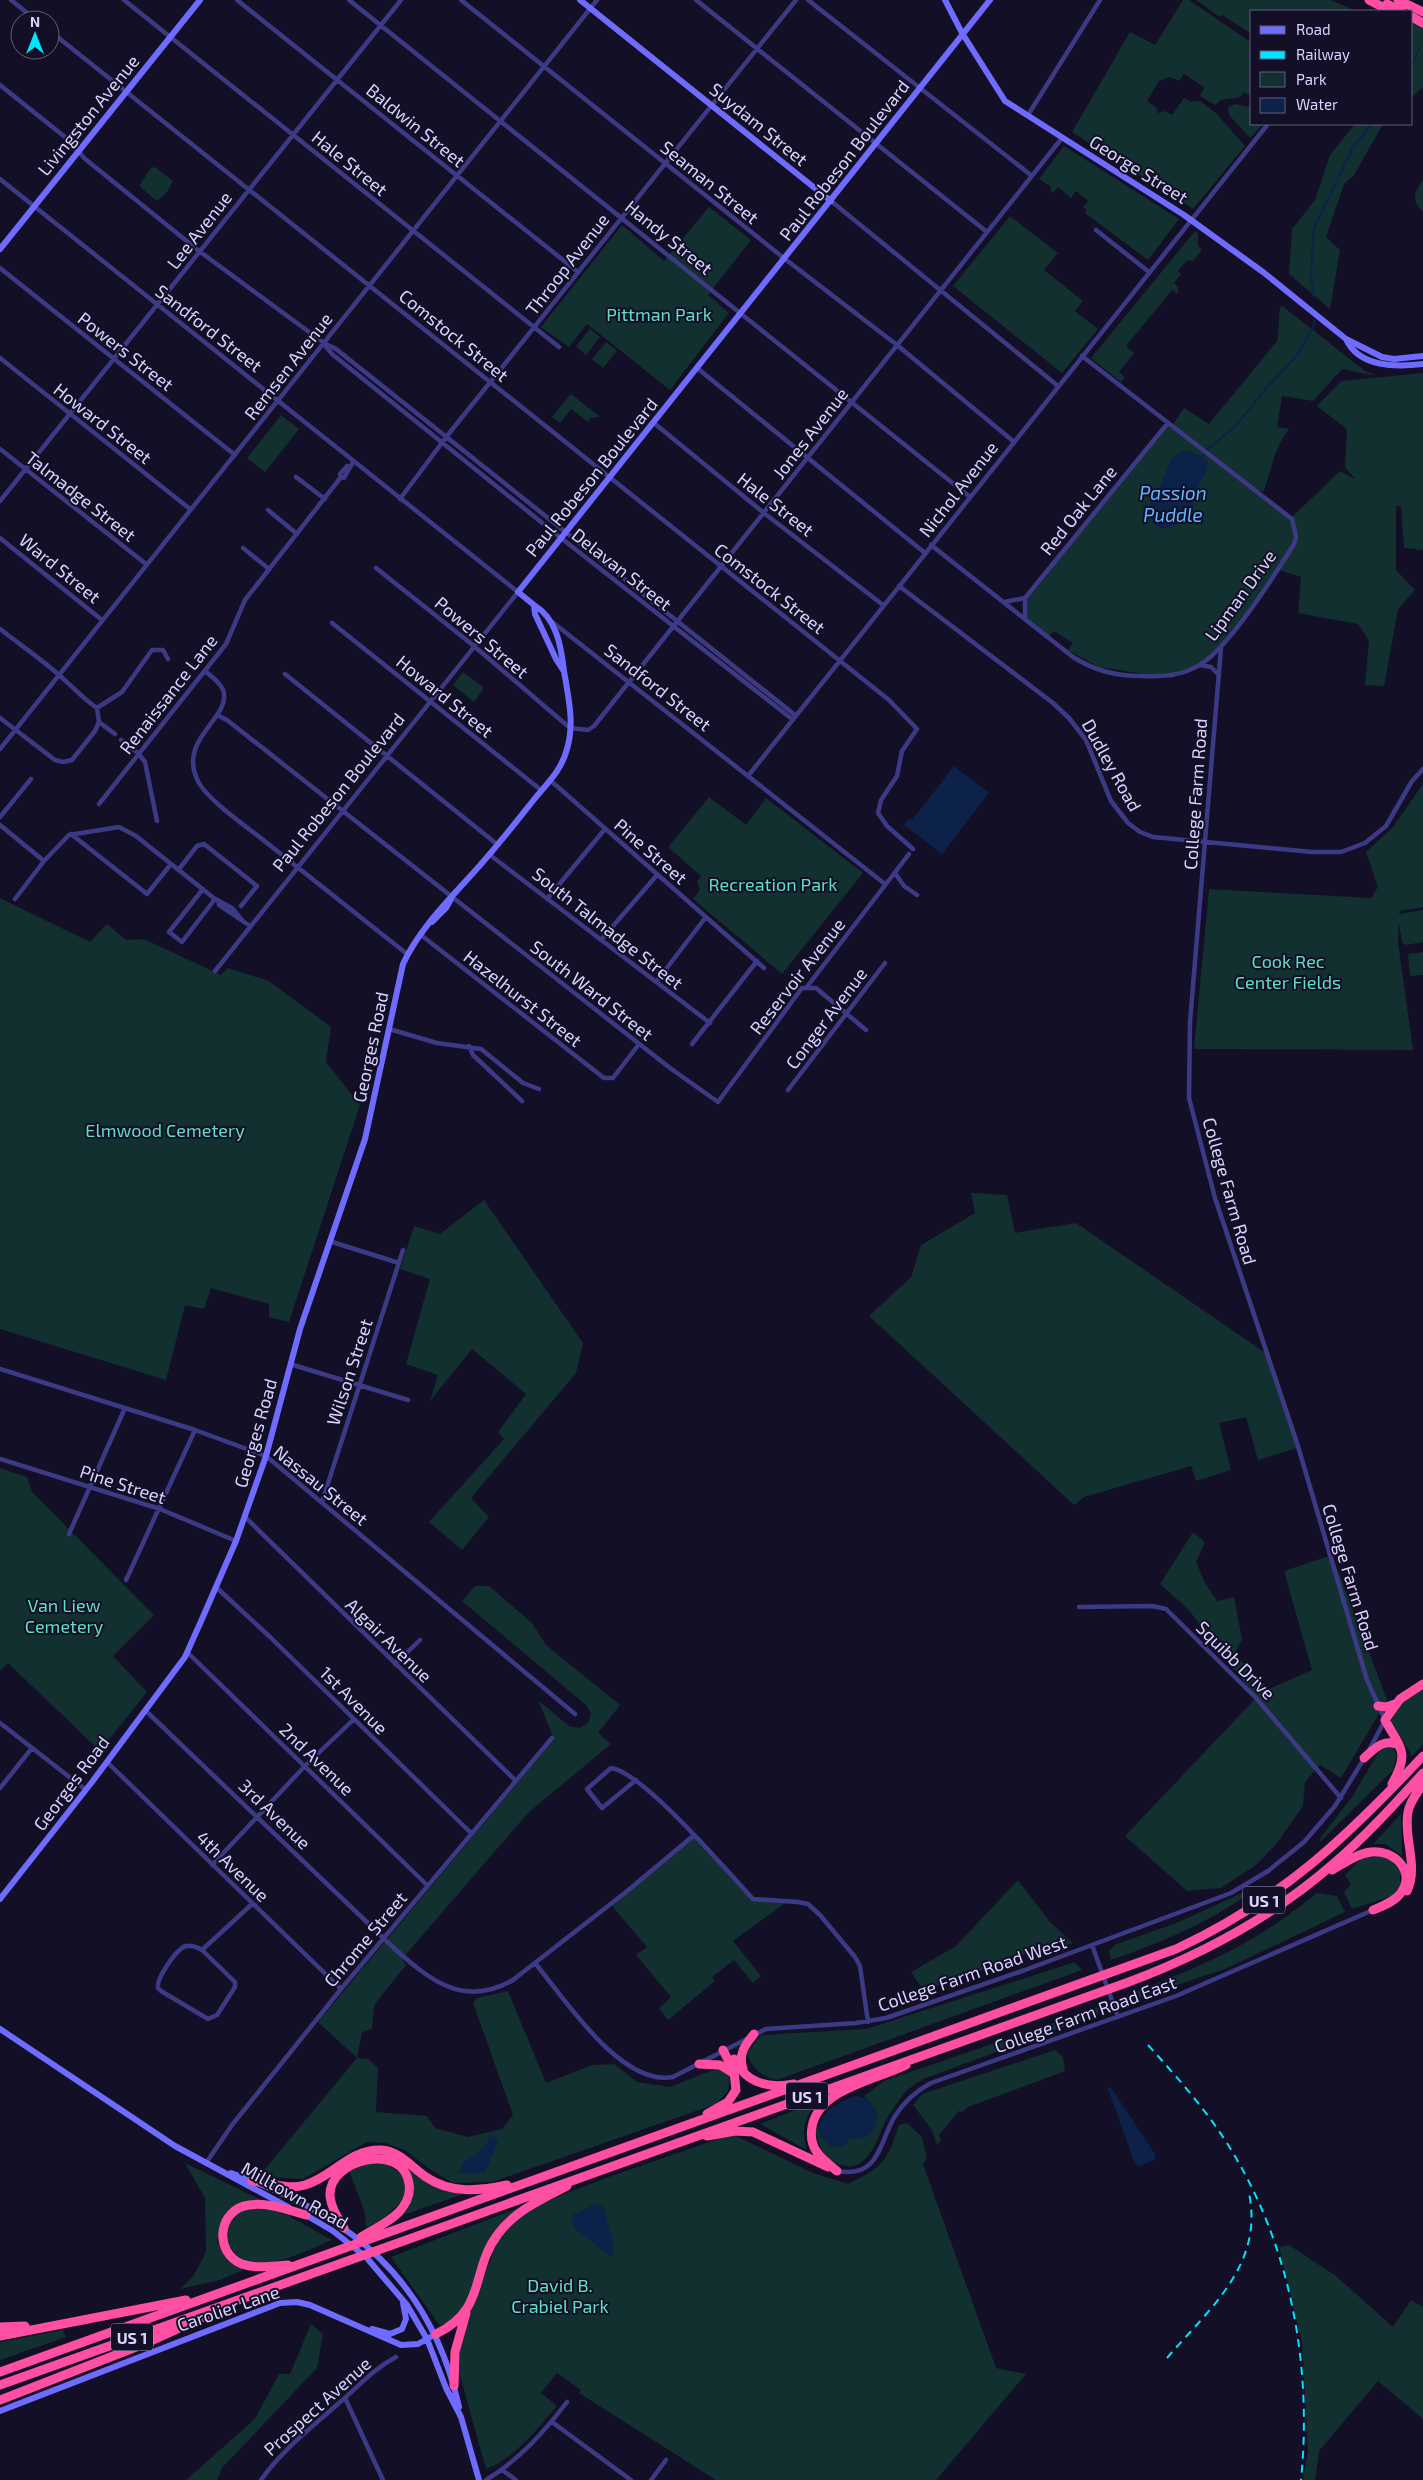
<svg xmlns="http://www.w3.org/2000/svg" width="1423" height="2480" font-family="'Exo 2',sans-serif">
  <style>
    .green { fill: #12302f }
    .water { fill: #0c2248 }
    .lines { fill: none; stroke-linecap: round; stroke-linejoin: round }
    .stream { stroke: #0c2248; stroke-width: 2 }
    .street { stroke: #3d3a85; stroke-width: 4.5 }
    .secondary { stroke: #6f6bff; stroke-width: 6 }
    .highway { stroke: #ff4fa3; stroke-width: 9 }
    .rail { stroke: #00e5ff; stroke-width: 2; stroke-dasharray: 8 6; stroke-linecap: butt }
    .labels { text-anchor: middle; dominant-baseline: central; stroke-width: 4; stroke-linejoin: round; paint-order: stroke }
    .shield { fill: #130f26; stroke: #9e99be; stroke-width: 1 }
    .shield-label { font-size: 16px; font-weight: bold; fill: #d9d4ff }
    .street-label { font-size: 18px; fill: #d9d4ff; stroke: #130f26 }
    .park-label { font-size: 18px; fill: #5fe0c0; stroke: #130f26 }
    .water-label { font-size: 19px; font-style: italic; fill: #62b6ff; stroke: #130f26 }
  </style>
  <rect width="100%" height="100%" fill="#130f26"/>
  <path class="green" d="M1183 0H1189L1252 43V96L1243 92 1241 97 1221 100 1215 105 1200 96 1204 87 1184 74 1179 81 1170 77 1159 81 1147 101 1156 107 1158 113 1165 111 1172 115 1184 98 1191 102 1200 101 1216 113 1245 146 1193 209 1072 132 1130 32 1155 45Z
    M1196 0H1331L1356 11H1252V34L1222 15 1220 17Z
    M1412 22 1423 27V87L1412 97Z
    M1235 104 1252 107V124H1263L1250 138 1229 115 1228 107Z
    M1355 124H1383L1354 175 1344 184 1326 237 1340 250 1330 309 1289 274 1292 229 1315 200 1330 155Z
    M1064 146 1179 219 1148 260 1085 213 1087 210 1083 207 1088 201 1076 191 1071 198 1058 187 1053 193 1050 190 1051 187 1039 179Z
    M155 167 173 181 167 192 157 201 139 186 151 168Z
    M1423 180V211C1411 203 1414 190 1423 180Z
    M709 207 751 240 708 295 729 313 670 390 587 324 569 347 541 327 622 225 664 261Z
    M1010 216 1058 253 1044 270 1083 301 1075 311 1098 329 1062 373 953 286Z
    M1195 231 1198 233V246L1202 250 1193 261 1187 260 1178 271 1181 274 1174 283 1178 287V294L1172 290 1126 346 1134 353 1119 372 1125 377 1121 382 1091 358Z
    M1281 305 1365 371 1374 374 1372 375 1342 369 1313 401 1282 396 1277 427 1289 429C1272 452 1273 468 1263 492L1251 486 1291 518 1340 471 1355 479 1345 467 1347 429 1317 406 1341 381 1423 373V550L1404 548 1401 507 1396 505V570L1415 590 1398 609 1384 686 1365 685 1369 640 1358 624 1298 613 1301 577 1279 570 1211 659 1172 678 1098 667 1068 650 1073 643 1054 631 1049 636 1025 618V598L1168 424 1174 423 1184 408 1209 424 1277 341C1280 328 1277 319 1281 305Z
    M590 329 600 337 586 355 576 346Z
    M606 342 617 351 603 368 592 359Z
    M571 394 599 416V417L590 418 588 422 571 409 560 423 552 417Z
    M281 415 299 429 265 472 247 458Z
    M463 672 484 688 474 702 453 685Z
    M1423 784V907L1400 911 1399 914 1423 910V942L1406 945 1402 942 1399 922 1398 942 1413 1050 1194 1049 1209 889 1371 898 1378 887 1366 852 1393 827Z
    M709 797 746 825 766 798 863 873 782 974 693 899 700 890 697 882 701 876 668 847Z
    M0 898 90 942 107 924 126 940 144 939 221 975 228 968 269 981 331 1027 326 1062 360 1105 289 1322 269 1317V1304L211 1288 204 1309 185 1305 166 1380 0 1329Z
    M1423 952V975L1410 976 1408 954Z
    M971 1193 1007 1195 1015 1233 1076 1223 1267 1354 1300 1447 1258 1460 1246 1417 1219 1423 1231 1470 1196 1481 1191 1466 1084 1497 1074 1505 869 1316 911 1277 921 1245 975 1213Z
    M484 1200 583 1343 576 1373 471 1498 489 1517 462 1550 429 1522 504 1439 498 1432 526 1394 472 1349 430 1401 438 1375 406 1364 430 1279 400 1269 414 1226 440 1234Z
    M0 1468 27 1477 32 1492 154 1615 113 1656 147 1692 100 1751 8 1663 0 1671Z
    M1193 1532 1205 1542 1196 1562 1205 1583 1217 1601 1234 1597 1242 1639 1235 1654 1269 1689 1312 1670 1284 1571 1332 1555 1387 1700 1341 1778 1320 1765 1305 1782 1303 1806 1277 1843 1256 1865 1221 1888 1187 1891 1125 1836 1256 1698 1188 1609 1160 1584Z
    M475 1586H489L532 1623 546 1645 620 1705 598 1733 611 1744 528 1813 402 1959 406 1965 377 2001 374 2007 372 2029 362 2032 357 2058 368 2059 378 2068 376 2112 427 2116 435 2128 468 2137 502 2129 513 2115 473 2003 477 1998 508 1991 546 2083 592 2065 614 2064 637 2082 670 2087 718 2068 730 2076 728 2091 716 2104 492 2182 453 2183 431 2170 405 2150 385 2143 367 2142 303 2179 271 2177 265 2169 357 2058 318 2022 554 1739 538 1700 569 1726 579 1728 588 1723 591 1714 586 1705 462 1601Z
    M1423 1689V1744L1412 1756 1391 1721 1398 1706Z
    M1386 1746 1393 1748 1397 1756 1393 1770 1319 1843 1321 1837 1352 1797 1378 1753Z
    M1401 1814 1402 1855V1856L1386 1844H1373Z
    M693 1836 753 1899 788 1901 733 1941 761 1976 753 1983 734 1960 712 1977 715 1981 668 2020 659 2008 671 1997 636 1955 647 1947 612 1906Z
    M1376 1855 1390 1859 1400 1872V1886L1392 1896 1352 1909 1344 1892 1351 1884 1345 1875 1361 1859Z
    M1018 1880 1050 1922 1073 1943 1035 1956 1026 1954 924 1991 911 1972 956 1946Z
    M1260 1885C1216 1920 1163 1942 1111 1960L1109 1951 1116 1944 1174 1924Z
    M1317 1893 1337 1896 1345 1912 1225 1969 1135 1999 1125 1996C1175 1976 1229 1956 1274 1925 1289 1915 1303 1904 1317 1893Z
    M1075 1962 1082 1970 777 2080C761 2076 753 2069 747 2054L761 2035 866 2029Z
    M1100 2007 1097 2015 923 2079C916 2084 907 2089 902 2096 897 2103 892 2111 887 2118 877 2137 869 2176 838 2164 823 2158 820 2146 815 2131L820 2126V2136L831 2146 844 2145 850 2138H858L877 2118 875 2109 864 2096 884 2081Z
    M1055 2050 1063 2057 1065 2071 968 2107 962 2112 959 2111 939 2135 941 2140 937 2145 932 2130 913 2105 922 2094Z
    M816 2102C804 2121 801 2128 807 2150L760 2124Z
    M907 2123 922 2137 927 2158 923 2164 996 2368 1026 2374 936 2480H716L579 2393 581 2390 557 2373 541 2393 557 2406C539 2427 513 2460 486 2469L459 2372 458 2359 470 2313 499 2238 512 2223 540 2204 603 2179 732 2134 813 2173 848 2184C884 2166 886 2163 899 2125Z
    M383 2162C428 2185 396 2213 366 2228L365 2213 349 2171 367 2163Z
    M185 2163 263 2201C227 2203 223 2207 217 2242L230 2262 245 2269 220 2280 180 2289 194 2275 206 2252 205 2198Z
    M406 2166 443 2189 463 2194 401 2216C414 2195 418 2188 406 2166Z
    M264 2208 287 2215 332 2240C310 2249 284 2263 259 2263 229 2263 212 2225 241 2212 247 2209 257 2209 264 2208Z
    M518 2208 498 2227 485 2250 465 2304 455 2319 440 2326 391 2257Z
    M1289 2245 1336 2276 1393 2327 1411 2300 1423 2307V2419L1378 2381 1319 2451 1315 2480H1303L1308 2450 1302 2342 1279 2247Z
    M311 2324 323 2334 317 2368 222 2468 217 2480H186L255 2419 279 2374H290Z
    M63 2330 66 2337 0 2360V2342Z"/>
  <path class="water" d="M1184 450 1197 454 1208 463C1206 478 1199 481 1196 492 1189 519 1193 520 1163 529L1152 523 1149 505 1160 487 1171 459Z
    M954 766 989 793 942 854 904 825 909 819 912 820Z
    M1107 2086 1112 2089 1155 2154V2159L1140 2166 1135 2164Z
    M855 2096C879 2096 885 2132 862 2138 858 2139 854 2137 850 2138L841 2147 831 2146 820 2136C815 2114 838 2102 855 2096Z
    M490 2133 498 2141 485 2172 469 2174 458 2172 465 2161 486 2146Z
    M597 2203 603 2207 614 2242 612 2257 575 2229 571 2222 573 2215Z"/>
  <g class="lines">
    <path class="stream" d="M1412 65 1419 48
      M1313 296 1311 274 1314 228 1353 147 1372 124
      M1207 450 1236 426 1262 393 1298 354 1314 325V321
      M1202 456 1203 455"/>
    <path class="street" d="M11 0 36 20
      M124 0 559 347
      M237 0 578 272
      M349 0 970 497
      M461 0 785 259 897 345 1013 441
      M696 0 987 232
      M808 0 1032 176
      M50 31 889 700 917 729 902 751 897 776 881 800 878 813 887 826 913 849
      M0 85 70 141 84 158 199 251 324 343 336 349 795 715
      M1028 115 1100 0
      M0 179 518 592 215 971
      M831 201 1058 386
      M1096 230 1149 272
      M0 268 235 455
      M324 344 332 354 561 538 792 719
      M0 358 190 509
      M697 368 925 553
      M654 423 764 513 883 605
      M0 449 146 564
      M296 477 325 499
      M341 477 340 474 347 466 349 467
      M400 499 447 436 796 0
      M0 501 401 0
      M268 510 297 534
      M0 538 102 620
      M931 545 1073 657C1095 671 1116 676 1142 676 1162 677 1183 676 1201 664 1230 646 1274 576 1294 544L1296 537 1292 519 1082 356
      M243 548 269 569
      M376 568 474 646 570 728 588 730 594 726 1062 138
      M899 586 1053 703 1069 718 1086 740 1111 801 1128 823 1140 832 1153 837 1312 852H1341L1365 843 1386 826 1412 781 1423 769
      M1004 602 1025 598
      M1025 618V598L1167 424
      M551 621 885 884
      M332 623 541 790
      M0 629C19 644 40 658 59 675 72 686 83 699 97 708L122 692 152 650H163L168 659
      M1221 648 1190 1022 1189 1098 1215 1198 1297 1443 1367 1680 1385 1720 1369 1750
      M1200 665 1211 667 1218 674
      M205 671C211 676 220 682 223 690 233 717 178 738 197 779 205 799 250 829 267 843 314 880 361 917 407 954
      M285 674 498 845
      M217 715 227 720 670 1068 718 1102 802 988H806L909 854
      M0 718 55 760 63 762 72 760 95 731 99 722 97 708
      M99 722 115 734
      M121 740 138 753 145 762 157 821
      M0 749 597 0
      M748 776 1268 124
      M551 781 764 968
      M99 804 226 644 245 600 341 477 344 478 353 462
      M0 817 31 779
      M0 825 44 861
      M71 834 147 894 171 864
      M490 855 710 1023
      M179 869 197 846 204 844 257 886 241 906
      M895 873 904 886 917 895
      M203 889 169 932 182 942 215 899
      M15 899 44 861 69 835 119 827 136 836 215 899 232 908 242 920
      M547 899 605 829
      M218 900 219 905 250 926
      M421 935 604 1078H613L639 1044
      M601 940 657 875
      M656 982 706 917
      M806 988H816L866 1030
      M389 1029 437 1043 481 1049 523 1083 539 1089
      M692 1044 757 961
      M469 1046 473 1055 522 1101
      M788 1090 885 963
      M329 1241 399 1263
      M290 1364 408 1400
      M0 1369 195 1430 266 1456 575 1714
      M0 1459 160 1509 236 1541
      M322 1502 403 1250
      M245 1517 516 1781
      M69 1534 125 1408
      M126 1580 195 1430
      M216 1587 270 1637 472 1834
      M1079 1607 1152 1606 1166 1609 1257 1699 1341 1798
      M187 1652 428 1886
      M395 1664 420 1640
      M145 1710 396 1950C431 1981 465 2008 513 1980L626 1892 693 1836
      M0 1723 86 1790
      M107 1762 341 1989
      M636 1780 602 1808 587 1789 611 1768C643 1772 727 1871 753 1899L798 1902 808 1904 820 1915 855 1957 860 1966 868 2022
      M0 1788 32 1748
      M212 1865 305 1766 353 1720
      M1092 1945 1118 2017
      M202 1950 235 1982V1987L217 2015 208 2019 161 1991 158 1988C156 1979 176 1949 186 1946 192 1945 197 1947 202 1950L252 1904
      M535 1963C564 1998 621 2087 673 2077L766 2029 856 2023 886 2018 1025 1970 1231 1893 1268 1871 1304 1842 1335 1806 1365 1757
      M206 2163 232 2125 341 1989 552 1738
      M837 2171C880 2179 879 2142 895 2116 904 2102 916 2091 931 2083L1176 1996 1373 1910
      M345 2398 383 2480
      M552 2422 631 2480
      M502 2470 516 2480
      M261 2480C282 2450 311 2428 339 2403 358 2387 373 2369 396 2357
      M486 2480C519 2460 544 2432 567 2402
      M651 2480 666 2460"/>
    <path class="secondary" d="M580 0 831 201
      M945 0 962 33 1005 101 1184 215 1263 272 1346 339 1382 357 1394 359 1423 356
      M0 249 200 0
      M1346 339C1359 368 1397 367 1423 364
      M563 670 556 659 535 614 534 605 518 592 990 0
      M432 922 446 908 451 899
      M0 1899 92 1782 185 1657 202 1619 236 1541 266 1456 300 1329 365 1139 403 964C419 929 449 900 474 872 495 849 513 826 532 802 546 784 561 772 567 749 575 723 568 696 564 671 561 646 557 619 534 605
      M0 2029 175 2146 288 2207
      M231 2173C350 2214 431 2280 459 2407
      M304 2214 333 2231 366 2257 407 2305 427 2339 446 2388 461 2417 479 2480
      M372 2329 390 2334 402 2329 406 2319 403 2303
      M0 2411 280 2303 297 2302 310 2305 401 2345 418 2344 436 2334"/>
    <path class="highway" d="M1369 0 1390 11
      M1398 0 1423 12
      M1387 4 1401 11
      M1412 17 1423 23
      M1378 1706 1386 1707 1395 1704
      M1364 1758C1375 1748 1384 1738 1399 1745
      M1392 1784C1410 1752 1401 1749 1385 1720L1400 1699 1423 1684
      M1332 1870C1344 1863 1357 1854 1371 1852 1394 1849 1417 1872 1400 1894 1394 1902 1382 1906 1373 1910
      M1407 1891C1419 1866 1403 1838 1408 1812 1410 1801 1417 1793 1423 1784
      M734 2059C746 2083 769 2089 794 2084
      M699 2064 720 2065 733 2073
      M743 2069C738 2054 745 2045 754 2034
      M707 2114 728 2102 736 2090 734 2072 723 2050
      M707 2136 735 2131 753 2132 828 2167
      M837 2171C822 2159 808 2149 812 2127 818 2089 876 2080 906 2065
      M252 2181C269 2183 288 2190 305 2185 333 2177 349 2149 381 2150 400 2151 411 2167 426 2177 451 2194 479 2191 507 2185
      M344 2228C338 2218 331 2208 330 2196 328 2159 403 2141 409 2184 411 2194 406 2204 399 2212 388 2223 374 2229 361 2237
      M288 2265C273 2266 256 2269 242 2264 213 2252 218 2209 249 2205 268 2202 288 2210 306 2215
      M0 2327 25 2326
      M436 2334C487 2310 470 2271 498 2234 516 2210 542 2199 567 2186
      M0 2336 186 2300
      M0 2372 1176 1949C1281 1900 1345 1839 1423 1756
      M0 2385 1126 1983C1201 1955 1271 1918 1332 1865 1365 1837 1394 1805 1423 1773
      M454 2386 455 2352 466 2313
      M0 2400 149 2342 206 2316"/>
    <path class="rail" d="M1148 2045C1166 2065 1185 2086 1202 2108 1284 2212 1314 2350 1301 2480
      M1167 2358C1209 2309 1264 2265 1249 2193"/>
  </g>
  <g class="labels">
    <g class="shield">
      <rect x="1243" y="1886.5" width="42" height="27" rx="4"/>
      <rect x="786" y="2082.5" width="42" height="27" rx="4"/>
      <rect x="111" y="2323.5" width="42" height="27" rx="4"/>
    </g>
    <g class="shield-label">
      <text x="1264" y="1900">US 1</text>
      <text x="807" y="2096">US 1</text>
      <text x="132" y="2337">US 1</text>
    </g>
    <g class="street-label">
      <text transform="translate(88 115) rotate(-51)">Livingston Avenue</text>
      <text transform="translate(759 124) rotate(39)">Suydam Street</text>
      <text transform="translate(416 125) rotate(39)">Baldwin Street</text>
      <text transform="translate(844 160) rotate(-52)">Paul Robeson Boulevard</text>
      <text transform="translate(350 163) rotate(39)">Hale Street</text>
      <text transform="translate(1139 169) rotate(32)">George Street</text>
      <text transform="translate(710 182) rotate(39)">Seaman Street</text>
      <text transform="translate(199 230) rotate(-52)">Lee Avenue</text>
      <text transform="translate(669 237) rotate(39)">Handy Street</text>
      <text transform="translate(567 264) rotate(-52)">Throop Avenue</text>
      <text transform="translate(209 328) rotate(38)">Sandford Street</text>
      <text transform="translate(454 335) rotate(39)">Comstock Street</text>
      <text transform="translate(126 351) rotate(38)">Powers Street</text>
      <text transform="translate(288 366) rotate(-52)">Remsen Avenue</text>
      <text transform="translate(103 423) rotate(38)">Howard Street</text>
      <text transform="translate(810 433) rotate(-52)">Jones Avenue</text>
      <text transform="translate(591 477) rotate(-51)">Paul Robeson Boulevard</text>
      <text transform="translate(958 489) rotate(-52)">Nichol Avenue</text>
      <text transform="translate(81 496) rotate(38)">Talmadge Street</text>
      <text transform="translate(776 504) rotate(38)">Hale Street</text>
      <text transform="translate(1078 510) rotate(-51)">Red Oak Lane</text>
      <text transform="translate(60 568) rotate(39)">Ward Street</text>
      <text transform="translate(622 569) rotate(38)">Delavan Street</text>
      <text transform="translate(770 588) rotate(38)">Comstock Street</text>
      <text transform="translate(1240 595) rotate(-54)">Lipman Drive</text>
      <text transform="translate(482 637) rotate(40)">Powers Street</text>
      <text transform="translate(658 687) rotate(38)">Sandford Street</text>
      <text transform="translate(168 694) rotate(-52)">Renaissance Lane</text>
      <text transform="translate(445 696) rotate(39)">Howard Street</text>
      <text transform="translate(1112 765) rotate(61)">Dudley Road</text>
      <text transform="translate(338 792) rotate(-51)">Paul Robeson Boulevard</text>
      <text transform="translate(1195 794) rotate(-86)">College Farm Road</text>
      <text transform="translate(651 851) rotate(41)">Pine Street</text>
      <text transform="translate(608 928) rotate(38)">South Talmadge Street</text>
      <text transform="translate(797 976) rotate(-52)">Reservoir Avenue</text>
      <text transform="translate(592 990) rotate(38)">South Ward Street</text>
      <text transform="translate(523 998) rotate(38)">Hazelhurst Street</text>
      <text transform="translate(826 1018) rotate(-53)">Conger Avenue</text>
      <text transform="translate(370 1047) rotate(-78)">Georges Road</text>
      <text transform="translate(1230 1191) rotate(74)">College Farm Road</text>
      <text transform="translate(349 1372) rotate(-72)">Wilson Street</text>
      <text transform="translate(255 1433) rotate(-74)">Georges Road</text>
      <text transform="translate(123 1484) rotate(18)">Pine Street</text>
      <text transform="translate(321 1485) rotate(39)">Nassau Street</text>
      <text transform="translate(1351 1577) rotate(73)">College Farm Road</text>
      <text transform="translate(389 1640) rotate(44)">Algair Avenue</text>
      <text transform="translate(1236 1660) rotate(45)">Squibb Drive</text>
      <text transform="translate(354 1700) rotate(45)">1st Avenue</text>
      <text transform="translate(317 1759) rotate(44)">2nd Avenue</text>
      <text transform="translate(71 1783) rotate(-53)">Georges Road</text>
      <text transform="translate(275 1814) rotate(44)">3rd Avenue</text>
      <text transform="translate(233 1866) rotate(44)">4th Avenue</text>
      <text transform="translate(365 1939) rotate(-50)">Chrome Street</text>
      <text transform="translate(972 1973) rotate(-19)">College Farm Road West</text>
      <text transform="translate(1085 2014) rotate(-20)">College Farm Road East</text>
      <text transform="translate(295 2195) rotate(29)">Milltown Road</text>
      <text transform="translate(228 2308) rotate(-19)">Carolier Lane</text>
      <text transform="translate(317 2406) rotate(-42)">Prospect Avenue</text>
    </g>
    <g class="park-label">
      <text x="659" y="314">Pittman Park</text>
      <text x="773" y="884">Recreation Park</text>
      <text x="1288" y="961">Cook Rec<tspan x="1288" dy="21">Center Fields</tspan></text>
      <text x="165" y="1130">Elmwood Cemetery</text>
      <text x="64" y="1605">Van Liew<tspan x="64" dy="21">Cemetery</tspan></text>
      <text x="560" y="2285">David B.<tspan x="560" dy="21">Crabiel Park</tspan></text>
    </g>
    <g class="water-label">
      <text x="1173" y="492">Passion<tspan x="1173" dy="22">Puddle</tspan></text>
    </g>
  </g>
  <rect x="1250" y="10" width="162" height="115" fill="#130f26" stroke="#625e7d"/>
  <rect x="1260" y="26" width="25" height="8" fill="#6f6bff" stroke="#625e7d"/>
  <text x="1296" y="35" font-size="15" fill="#d9d4ff">Road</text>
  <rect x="1260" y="51" width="25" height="8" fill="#00e5ff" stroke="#625e7d"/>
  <text x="1296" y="60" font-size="15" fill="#d9d4ff">Railway</text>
  <rect x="1260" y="72" width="25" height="15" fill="#12302f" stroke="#625e7d"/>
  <text x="1296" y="85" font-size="15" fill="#d9d4ff">Park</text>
  <rect x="1260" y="98" width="25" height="15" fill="#0c2248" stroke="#625e7d"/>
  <text x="1296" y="110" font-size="15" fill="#d9d4ff">Water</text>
  <g transform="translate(35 35)"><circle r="24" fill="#130f26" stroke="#625e7d"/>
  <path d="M0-4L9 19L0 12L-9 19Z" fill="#00e5ff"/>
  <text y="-8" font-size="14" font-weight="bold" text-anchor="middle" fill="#d9d4ff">N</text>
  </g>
</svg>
